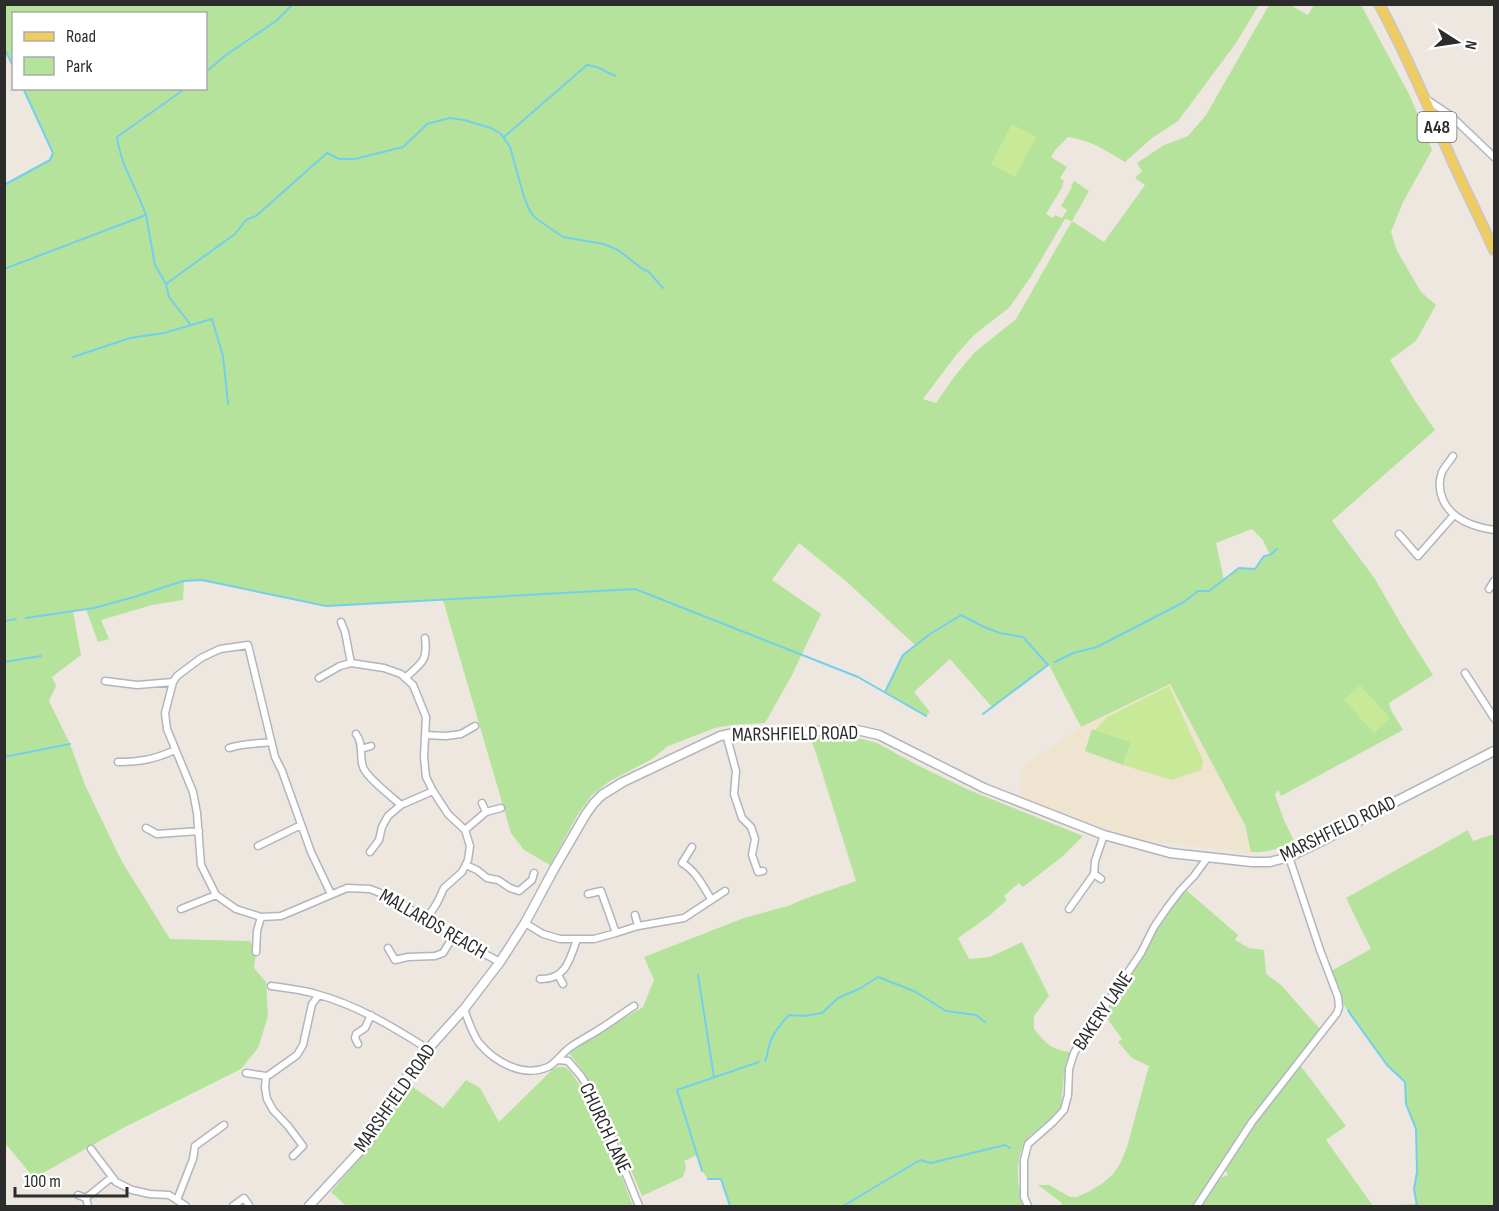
<svg xmlns="http://www.w3.org/2000/svg" width="1499" height="1211" font-family="'Sofia Sans Condensed',sans-serif">
  <style>
    .education { fill: #eee4cf }
    .green { fill: #b5e39c; fill-rule: evenodd }
    .pitch { fill: #c8ea98 }
    .lines { fill: none; stroke-linecap: round; stroke-linejoin: round }
    .stream { stroke: #74cfed; stroke-width: 2 }
    .street-casing { stroke: #b2b5bf; stroke-width: 9 }
    .secondary-casing { stroke: #b2b5bf; stroke-width: 11 }
    .primary-casing { stroke: #c8c8c8; stroke-width: 12 }
    .street { stroke: #fff; stroke-width: 6 }
    .secondary { stroke: #fff; stroke-width: 8 }
    .primary { stroke: #efcc62; stroke-width: 9 }
    .labels { text-anchor: middle; dominant-baseline: central; stroke-width: 5; stroke-linejoin: round; paint-order: stroke }
    .shield { fill: #fff; stroke: #6b6b6b; stroke-width: 1.5 }
    .shield-label { font-size: 18px; font-weight: bold; fill: #2c2c2c }
    .street-label { font-size: 20px; fill: #2c2c2c; stroke: #fff }
  </style>
  <rect width="100%" height="100%" fill="#ede7df"/>
  <path class="education" d="M1170 683 1245 825 1251 854H1239L1237 851 1160 842 1114 832 1020 797V773L1027 763 1081 727Z"/>
  <path class="green" d="M4 5H1259L1236 43 1178 121 1152 138 1125 162C1103 149 1093 141 1068 137L1056 149 1051 157 1067 167 1060 178 1064 181 1062 185 1063 186 1046 214 1053 218 1055 215 1062 218 1067 210 1061 206 1072 187 1071 186 1074 181 1089 191 1072 221 1104 242 1145 185 1135 178 1142 171 1137 163 1164 145 1188 136 1206 115 1269 5H1290L1308 15 1314 5H1361L1410 96 1432 150 1403 202 1391 232 1397 251 1421 292 1436 305 1416 341 1390 360 1415 401 1435 430 1332 521 1375 579 1402 626 1433 675 1389 703 1391 710 1403 730 1281 796 1278 790 1275 795 1284 820 1295 843C1279 848 1267 853 1251 852L1245 825 1170 684 1081 727 1049 665 992 707 950 659 914 692 930 712 926 716 885 692 903 655 915 645 847 582 799 543 772 580 821 614 792 675 765 723 732 725 715 728 668 746 652 759 610 781 591 796 577 816 550 865 524 850 511 833 443 600 326 606 202 580 184 581 183 600 152 605 101 620 109 639 98 642 86 609 73 611 81 655 52 677 56 686 49 701 70 744 85 785 121 860 170 939 250 941 256 952 254 968 266 982 268 1016 258 1048 241 1069 121 1129 34 1178 4 1142 5 185 50 160 53 153 23 89 206 88V14H14L13 68 5 48ZM1065 219 1072 221 1016 319 974 353 954 377 936 403 923 399 956 355 975 334 1009 308 1032 275ZM1252 529 1263 540 1270 555 1264 556 1255 569 1239 568 1224 580 1216 543Z
    M1092 729 1131 742 1123 765 1085 751Z
    M810 737 857 738 877 743 919 766 969 790 1083 836 1063 856 1023 887 1019 883 1004 896 1007 900 989 916 958 938 969 959 990 957 1022 942 1049 996 1034 1016V1029C1047 1044 1050 1049 1070 1052L1064 1075 1061 1106 1054 1117 1042 1125 1040 1129C1035 1132 1029 1135 1026 1141 1014 1159 1017 1187 1024 1206H730L721 1180 708 1179 702 1171 697 1155 684 1161 686 1167 683 1177 642 1196 602 1102 585 1074 569 1053 593 1036 643 1007 654 980 644 957 744 918 788 906 807 898 856 881 816 753Z
    M1468 830 1473 841 1494 834V1206H1201L1220 1178 1228 1175 1225 1169 1257 1121 1300 1065 1346 1126 1326 1140 1373 1206 1417 1204 1414 1189 1417 1172 1416 1129 1406 1104 1405 1082 1387 1065 1351 1015 1348 1010 1343 1004 1331 971 1371 949 1346 898Z
    M1185 889 1238 935 1235 940 1249 948 1264 950 1266 974 1281 985 1320 1029 1277 1086 1250 1117 1193 1206H1062V1203L1038 1185H1049L1070 1197H1077L1090 1191 1103 1183 1113 1174 1120 1164 1127 1147 1149 1066 1132 1058 1118 1042 1122 1039 1104 1014 1138 963 1159 922Z
    M558 1067H565L570 1071 594 1105 633 1206H346L331 1192 372 1144 410 1085 443 1108 466 1080 480 1088 499 1122 553 1069Z"/>
  <path class="pitch" d="M1012 124 1036 137 1015 177 991 164Z
    M1360 685 1390 718 1374 733 1344 700Z
    M1169 686 1203 761 1201 770 1172 780 1123 765 1131 742 1095 730 1107 717Z"/>
  <g class="lines">
    <path class="stream" d="M4 48 14 68
      M206 72 226 55 276 21 293 4
      M504 137 587 65 597 67 615 76
      M4 185 50 160 53 153 23 88
      M146 215 155 265 166 284 169 297 190 324
      M4 269 146 215C137 190 120 163 117 137L186 88
      M166 284 235 234 246 220 256 216 327 153 339 159H355L403 147 418 133 427 124 450 118 464 120 491 128 501 134 510 147 524 197 529 209 534 217 563 237 604 244 618 250 644 270 648 271 663 288
      M73 357 130 338 164 333 212 319 223 356 228 404
      M26 618 94 608 134 597 183 581 202 580 326 606 635 589 858 677 926 716
      M4 621 16 619
      M4 662 41 656
      M1055 662 1073 653 1097 647 1184 602 1198 591H1209L1239 568 1255 569 1264 556 1270 555 1277 549
      M885 692 903 655 930 634 961 615 984 627 1000 633 1023 637 1048 665 983 714
      M4 757 70 744
      M698 975 714 1077
      M1348 1010 1351 1015 1387 1065 1405 1082 1406 1104 1416 1129 1417 1172 1414 1189 1417 1206
      M765 1061C768 1056 767 1052 769 1046 772 1034 781 1024 789 1015L804 1016 822 1013 838 998 859 989 878 977 914 991 946 1011 976 1015 985 1022
      M702 1171 677 1090 759 1062
      M708 1179H721L730 1206
      M843 1206 920 1160 931 1163 1005 1145 1010 1148"/>
    <g class="street-casing">
      <path id="street" d="M1426 99 1450 115 1494 157
        M1453 456C1450 461 1445 466 1442 472 1438 482 1439 490 1443 500 1452 520 1474 527 1494 530
        M1399 534 1418 556 1454 515
        M1489 589 1494 581
        M341 622 345 632 351 663 384 668 401 674 413 685 426 717 424 757 426 777 433 791 448 814 465 830 470 846 468 860 462 872 444 888 437 903 426 920
        M1465 673 1494 718
        M319 678 340 666 351 663
        M405 678C421 663 428 662 425 638
        M105 681 137 685 173 682
        M356 734C364 744 359 756 363 767 367 778 391 796 401 805
        M726 734 736 771 734 794 742 818 751 827 755 839 752 855 758 872 763 871
        M425 735 446 736 461 734 475 726
        M229 748C242 743 257 744 271 742
        M361 749 371 746
        M118 762C141 762 155 759 175 750
        M482 803 486 812
        M146 828 157 834 199 831
        M465 830 486 812 501 808
        M258 846 301 825
        M692 847 682 863C696 871 703 886 711 899
        M370 852 379 840 382 827 388 816 401 805 433 791
        M466 865 477 870 487 878 498 880 510 888 519 891 532 880 534 873
        M1094 874 1101 879
        M331 894 311 852 282 771 275 757 248 645 220 649 201 658 177 676 173 682 165 713 167 729 193 792 197 813 201 865 216 895 236 909 261 917 281 916 347 888 370 889 393 898 456 939 500 962
        M588 894 601 891 616 933
        M181 909 216 895
        M1069 909 1094 874 1095 861 1104 835
        M635 915 638 926
        M525 923 543 934 560 939H594L616 933 638 926 684 918 725 891
        M388 948 395 960 408 957 435 956 443 953 453 937
        M256 952 257 931 261 917
        M558 975 563 984
        M540 979C566 980 570 959 577 939
        M271 986C286 988 302 990 316 994 357 1005 393 1027 428 1049
        M464 1009C468 1020 472 1033 479 1043 495 1062 523 1078 548 1067 558 1062 562 1052 572 1046 582 1039 593 1034 603 1027 614 1020 623 1013 634 1006
        M358 1044 355 1038 356 1034 365 1028 371 1015
        M558 1060 568 1061 581 1076 596 1100 639 1206
        M246 1073 266 1076 269 1075 297 1055 303 1045 312 1004 319 995
        M266 1076 265 1088 267 1099 273 1110 288 1126 303 1146 293 1156
        M91 1149 116 1182 132 1190 150 1194 169 1195 186 1206
        M78 1195 86 1198 88 1206
        M86 1198 112 1177
        M177 1200 193 1159 195 1146 224 1125
        M233 1206 244 1198 249 1205
        M1028 1206 1024 1197V1160L1028 1144 1053 1122 1064 1110 1068 1095 1069 1069 1074 1053 1081 1041 1090 1034 1095 1021 1141 953 1154 927 1167 908 1180 891 1194 876 1208 857
        M1197 1206 1252 1122 1337 1013 1339 1007 1338 997 1320 950 1289 857"/>
    </g>
    <g class="secondary-casing">
      <path id="secondary" d="M309 1206 369 1141 408 1075 428 1049 464 1009 500 962 525 923 554 869 586 814 594 803 602 795 623 782 720 736 734 733 857 730 879 735 984 788 1104 835 1170 853 1252 862H1270L1289 857 1328 838 1381 809 1494 751"/>
    </g>
    <g class="primary-casing">
      <path id="primary" d="M1379 4C1404 49 1423 95 1444 142 1459 178 1478 214 1494 250"/>
    </g>
    <use href="#street" class="street"/>
    <use href="#secondary" class="secondary"/>
    <use href="#primary" class="primary"/>
  </g>
  <g class="labels">
    <rect class="shield" x="1417.5" y="112" width="39" height="30" rx="4.5"/>
    <g class="shield-label">
      <text x="1437" y="127">A48</text>
    </g>
    <g class="street-label">
      <text transform="translate(795 734) rotate(-1)">MARSHFIELD ROAD</text>
      <text transform="translate(1338 829) rotate(-26)">MARSHFIELD ROAD</text>
      <text transform="translate(433 924) rotate(30)">MALLARDS REACH</text>
      <text transform="translate(1103 1011) rotate(-56)">BAKERY LANE</text>
      <text transform="translate(395 1098) rotate(-55)">MARSHFIELD ROAD</text>
      <text transform="translate(605 1128) rotate(65)">CHURCH LANE</text>
    </g>
  </g>
  <rect width="1499" height="1211" fill="none" stroke="#2c2c2c" stroke-width="12"/>
  <rect x="12" y="12" width="195" height="78" fill="#ffffff" stroke="#ababab" stroke-width="1.5"/>
  <rect x="24" y="32" width="30" height="9" fill="#efcc62" stroke="#ababab" stroke-width="1.5"/>
  <text x="66" y="42" font-size="18" fill="#2c2c2c">Road</text>
  <rect x="24" y="57" width="30" height="18" fill="#b5e39c" stroke="#ababab" stroke-width="1.5"/>
  <text x="66" y="72" font-size="18" fill="#2c2c2c">Park</text>
  <g transform="translate(1457 42) rotate(102)" stroke="#ffffff" stroke-width="4.5" paint-order="stroke">
  <path d="M0-4.5L10 22L0 15L-10 22Z" fill="#2c2c2c"/>
  <text y="-9" font-size="16" font-weight="bold" text-anchor="middle" fill="#2c2c2c">N</text>
  </g>
  <path d="M15 1187v9h112v-9" fill="none" stroke="#2c2c2c" stroke-width="3"/>
  <text x="24" y="1187" font-size="18" fill="#2c2c2c" stroke="#ffffff" stroke-width="4.5" paint-order="stroke">100 m</text>
</svg>
